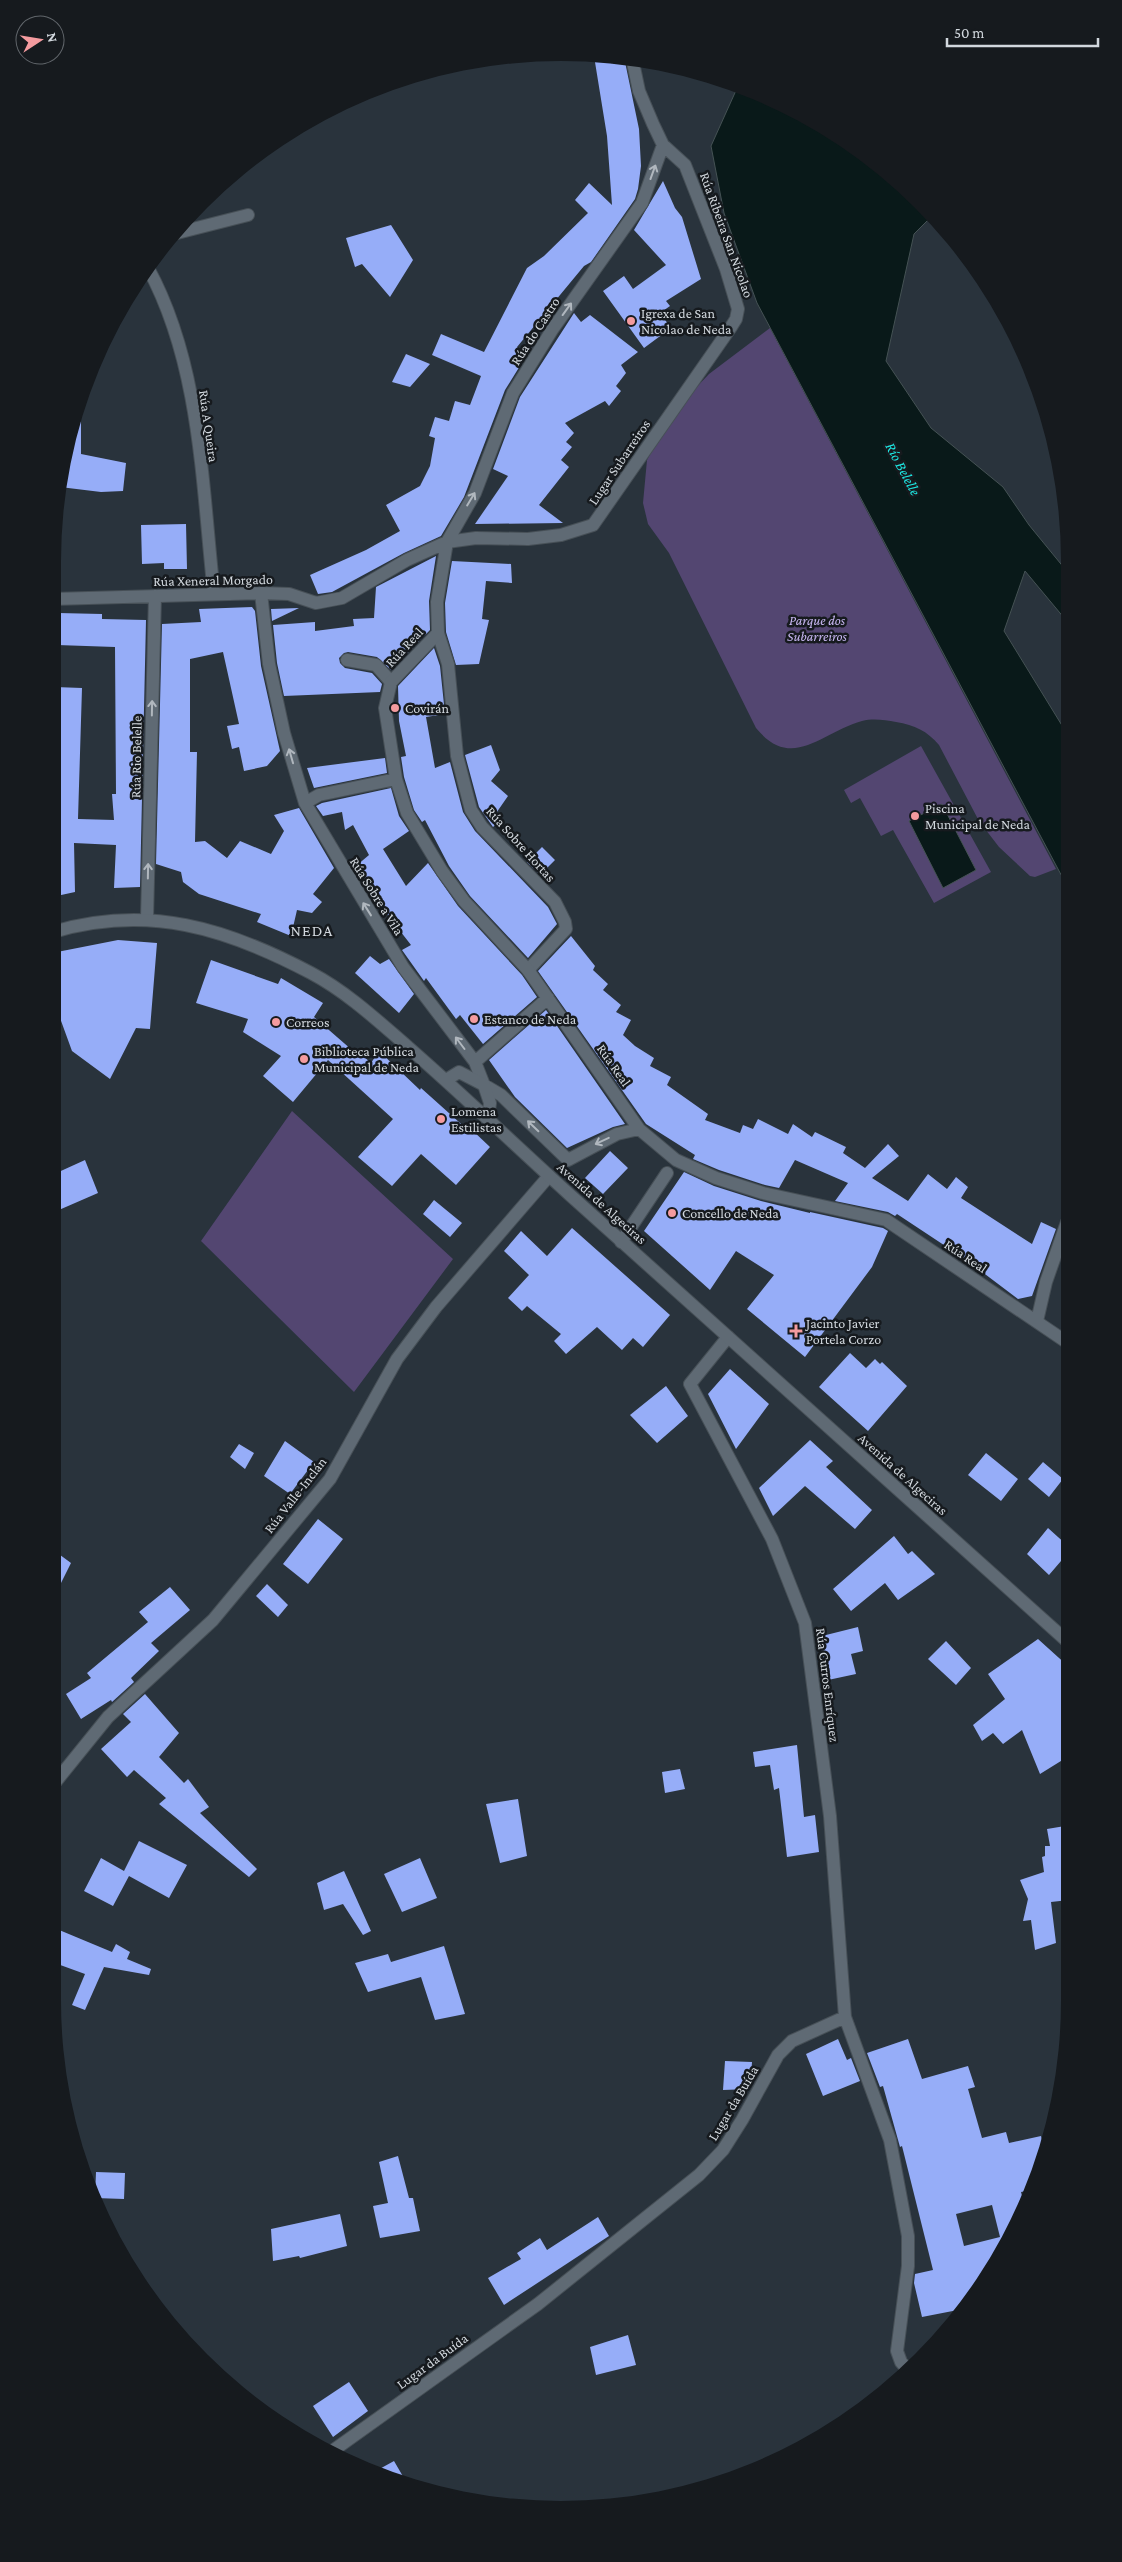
<svg xmlns="http://www.w3.org/2000/svg" width="1122" height="2562" font-family="'Crimson Pro',serif">
  <style>
    .green { fill: #534671 }
    .water { fill: #091919; stroke: #455254 }
    .building { fill: #96adf8; fill-rule: evenodd }
    .lines { fill: none; stroke-linecap: round; stroke-linejoin: round }
    .pedestrian-casing { stroke: #475057; stroke-width: 14 }
    .minor-casing { stroke: #475057; stroke-width: 14 }
    .secondary-casing { stroke: #475057; stroke-width: 14 }
    .pedestrian { stroke: #5f6a74; stroke-width: 12 }
    .minor { stroke: #5f6a74; stroke-width: 12 }
    .secondary { stroke: #5f6a74; stroke-width: 12 }
    .oneway { stroke: #b0b7be }
    .poi-dot { fill: #f49b9f; stroke: #161a1e; stroke-width: 2 }
    .labels { text-anchor: middle; dominant-baseline: central; stroke-width: 5; stroke-linejoin: round; paint-order: stroke }
    .street-label { font-size: 14px; fill: #d2d8de; stroke: #161a1e }
    .poi-label { font-size: 14px; fill: #d2d8de; stroke: #161a1e; text-anchor: start }
    .park-label { font-size: 14px; font-style: italic; fill: #c9b8f3; stroke: #161a1e }
    .water-label { font-size: 15px; font-style: italic; fill: #1de7e2; stroke: #161a1e }
    .quarter-label { font-size: 16px; letter-spacing: 1px; fill: #d2d8de; stroke: #161a1e }
  </style>
  <rect width="100%" height="100%" fill="#29333c"/>
  <path class="green" d="M770 328 1056 869 1035 877 1030 876 999 847 979 821 939 745C927 731 915 725 896 722 885 720 873 718 862 721 822 732 792 772 756 728L669 553 648 524 643 503 647 460 655 444 691 393 709 374Z
    M921 746 991 872 934 903 893 830 881 836 860 798 851 803 844 790Z
    M292 1111 453 1259 354 1392 201 1241Z"/>
  <path class="water" d="M738 86 844 138 932 216 914 234 886 361 931 428 1003 487 1029 525 1065 569V619L1025 571 1004 631 1066 732V884L757 303 724 213 711 146Z
    M942 804 976 870 943 888 909 821Z"/>
  <path class="building" d="M594 56 624 57 639 129 641 166 638 189 635 199 591 262 584 266 517 347 521 351 536 340 505 390 464 497 441 536 404 553 332 592 318 594 310 575 366 550 400 531 386 505 420 486 430 466 435 438 429 436 435 417 449 421 455 401 470 405 481 376 432 355 441 334 484 352 527 268 544 256 588 213 575 200 589 183 612 205 607 136Z
    M663 181 675 208 682 217 701 279 666 301 670 306 660 313 671 328 644 348 603 291 624 276 633 289 666 265 634 230Z
    M391 225 413 260 390 297 362 264 355 267 346 238Z
    M574 313 581 322 590 315 638 352 621 365 626 373 616 386 621 391 609 406 605 401 565 423 574 433 566 442 572 447 561 460 569 467 539 505 563 523 475 524 508 476 493 469 520 397Z
    M406 354 430 364 410 387 392 382Z
    M76 411 81 412V454L126 463 123 491 101 492 60 487 62 462Z
    M186 524 187 569H164V563L142 564 141 525Z
    M436 556 429 601 430 630 391 670 377 657 348 652 344 653 339 658 340 663 345 668 372 673 382 684 380 692 284 696 277 663 273 625 315 622V631L354 626 353 619 374 618 376 587Z
    M452 561 511 564 512 583 486 581 482 619 489 620 479 664 456 665 446 632 445 603Z
    M252 607 255 611 261 666 280 751 267 766 244 771 239 747 232 749 227 726 239 724 223 652 190 659V752H197L195 842 205 841 227 858 240 841 271 854 284 831 274 815 299 808 334 868 313 894 322 902 312 913 297 910 291 936 257 922 261 914 199 894 183 882 181 872 156 864 162 624 201 622 199 609Z
    M299 608 272 621 271 609Z
    M58 613 102 614V619L146 620 140 887 114 888 116 845 74 843 75 892 52 897 55 687 82 688 78 819 114 820 112 794H116L115 647 57 645Z
    M434 648 440 666 445 714 426 717 435 768 450 762 463 812 475 831 548 907 557 924 528 958 470 896 449 866 425 820 422 822 414 810 404 777 401 757 406 756 399 721 398 686Z
    M491 745 500 770 491 781 508 796 492 819 496 824 493 827 479 807 465 755Z
    M385 758 387 773 314 788 307 768Z
    M391 788 399 816 409 831 383 849 406 886 428 863 458 906 522 975 537 997 483 1044 460 1015 456 1019 426 978 424 981 402 950 411 945 383 909 356 866 369 855 353 825 345 830 342 812 323 816 316 806 322 803Z
    M542 847 555 860 540 875 527 862Z
    M571 936 595 966 593 970 608 984 603 990 621 1005 616 1012 631 1020 623 1035 635 1046 654 1058 650 1066 671 1077 667 1085 708 1114 705 1120 740 1133 743 1125 753 1129 758 1119 788 1134 793 1124 812 1137 815 1132 846 1147 843 1153 865 1168 888 1144 899 1156 872 1178 908 1201 928 1174 947 1189 956 1177 968 1187 961 1198 1032 1244 1041 1222 1056 1229 1032 1296 1018 1299 965 1259 897 1214 895 1216 888 1212 835 1201 848 1183 795 1160 779 1188 765 1185 719 1170 693 1159 695 1155 646 1124 538 971Z
    M118 940 157 943 150 1029 136 1028 110 1079 72 1051 52 996V953Z
    M370 956 380 964 389 959 414 994 399 1013 355 973Z
    M211 960 278 984 281 978 323 1003 314 1017 360 1057 362 1055 371 1063 379 1051 420 1090 421 1088 469 1131 471 1129 490 1147 456 1185 421 1154 392 1186 358 1157 393 1119 328 1060 293 1102 263 1076 281 1056 243 1032 248 1019 196 1003Z
    M546 1010 625 1124 613 1127 567 1148 515 1097 489 1060Z
    M610 1151 628 1168 603 1194 585 1178Z
    M85 1160 98 1193 52 1213V1175Z
    M684 1172 714 1186 761 1201 810 1213V1212L883 1228 888 1231 872 1267 805 1357 747 1309 774 1275 736 1251 710 1290 644 1231Z
    M434 1200 462 1223 450 1237 423 1214Z
    M572 1228 670 1315 643 1347 633 1338 622 1350 597 1327 566 1354 554 1341 561 1334 527 1306 522 1311 508 1298 529 1275 504 1251 521 1231 547 1256Z
    M850 1353 866 1368 875 1359 880 1364 882 1362 907 1386 868 1431 819 1387Z
    M730 1369 769 1404 736 1449 708 1394Z
    M666 1386 688 1416 657 1443 630 1415Z
    M810 1440 833 1461 826 1467 872 1510 855 1529 805 1486 773 1516 759 1488Z
    M285 1441 314 1462 290 1494 264 1476Z
    M239 1444 254 1453 245 1469 230 1457Z
    M986 1453 1018 1479 1001 1501 968 1475Z
    M1043 1462 1063 1479 1049 1497 1028 1479Z
    M318 1519 343 1539 308 1584 283 1564Z
    M1048 1528 1068 1546V1569L1061 1561 1049 1575 1027 1554Z
    M894 1536 908 1554 912 1551 935 1574 898 1600 885 1583 851 1611 833 1589Z
    M52 1549 71 1563 52 1601Z
    M267 1584 288 1605 278 1617 256 1596Z
    M170 1587 190 1610 151 1643 159 1651 131 1678 134 1682 112 1702 111 1700 81 1719 66 1694 91 1678 87 1673 148 1622 139 1612Z
    M858 1627 863 1651 851 1654 856 1674 828 1680 818 1637Z
    M1038 1639 1069 1667V1756L1040 1774 1022 1730 1003 1744 993 1733 982 1741 973 1725 1005 1699 988 1674Z
    M946 1641 971 1668 956 1685 928 1659Z
    M145 1694 179 1733 159 1757 184 1783 188 1779 209 1807 200 1813 257 1869 249 1877 159 1804 166 1798 134 1770 127 1777 101 1749 131 1722 123 1714Z
    M797 1745 804 1817 815 1815 819 1852 787 1857 779 1788 774 1790 770 1765 755 1767 753 1752Z
    M680 1769 685 1789 665 1793 662 1772Z
    M518 1799 527 1856 500 1863 486 1804Z
    M1065 1826 1069 1846V1900L1051 1902 1056 1943 1035 1950 1031 1920 1023 1921 1028 1899 1020 1880 1044 1872 1042 1857 1045 1856V1846H1050L1047 1829Z
    M139 1841 187 1865 169 1898 129 1876 113 1906 84 1891 101 1858 124 1871Z
    M420 1858 437 1898 402 1912 384 1874Z
    M344 1871 371 1931 363 1935 343 1904 324 1910 317 1883Z
    M52 1927 112 1952 116 1944 130 1952 127 1959 151 1969 149 1975 104 1967 85 2010 72 2005 85 1974 52 1962Z
    M444 1946 465 2014 435 2020 421 1977 368 1992 355 1963 388 1954 391 1962Z
    M838 2039 847 2060 851 2058 860 2081 823 2096 806 2054Z
    M908 2039 922 2079 968 2066 975 2087 968 2089 982 2138 1006 2132 1009 2143 1041 2136 1045 2155 1031 2190 1021 2192 1024 2204 1002 2255 963 2309 922 2317 914 2283 915 2274 933 2270 902 2146 900 2147 883 2086 880 2087 867 2053ZM992 2205 1000 2237 964 2246 956 2214Z
    M725 2061 752 2062 750 2089 723 2090Z
    M398 2156 409 2198H413L420 2231 380 2238 373 2206 388 2203 379 2162Z
    M96 2172 125 2173 124 2199 95 2198Z
    M340 2214 347 2246 300 2258 299 2256 273 2261 271 2229Z
    M598 2217 609 2236 504 2305 488 2278 521 2259 517 2253 540 2238 547 2250Z
    M628 2335 636 2365 596 2375 590 2347Z
    M349 2382 368 2411 333 2437 313 2406Z
    M394 2461 408 2485 374 2472Z"/>
  <g class="lines">
    <g class="pedestrian-casing">
      <path id="pedestrian" d="M438 633 448 664 457 756 471 810 482 827 555 902 565 922 566 929 528 970
        M347 660 376 665 391 682
        M621 1242 667 1173"/>
    </g>
    <g class="minor-casing">
      <path id="minor" d="M663 145 642 203 552 330 513 393 475 493 447 542 437 602 438 633 391 682 385 708 396 779 407 813 442 871 464 901 528 970 639 1129 676 1160 716 1178 763 1193 886 1220 1068 1343
        M173 234 248 215
        M148 268C201 365 202 486 214 594
        M261 593 269 664 284 733 305 803 403 967 475 1062 484 1085 501 1095 568 1160 617 1134 639 1129
        M53 599 261 593 289 594 316 603 342 598 407 560 447 542 476 538 528 539 561 535 593 525 731 327 736 319 738 309 726 269 685 165 663 145 653 124 639 91 632 58
        M305 803 319 795 396 779
        M147 919 155 596
        M475 1062 548 998
        M1037 1321 1046 1282 1067 1222
        M728 1337 690 1384 772 1539 805 1623 830 1816 845 2017 890 2140 908 2236V2266L897 2351 901 2362 909 2371
        M53 1785 108 1717 213 1620 330 1479 397 1359 436 1307 549 1176
        M331 2452 538 2304 699 2175 723 2150 742 2120 778 2055 792 2041 845 2017"/>
    </g>
    <g class="secondary-casing">
      <path id="secondary" d="M53 932C148 904 226 928 311 973 347 992 378 1021 408 1047 463 1095 516 1146 570 1195 735 1345 901 1494 1068 1642
        M446 1080 459 1072 484 1085 490 1103 488 1119"/>
    </g>
    <use href="#pedestrian" class="pedestrian"/>
    <use href="#minor" class="minor"/>
    <use href="#secondary" class="secondary"/>
  </g>
  <defs><path id="oneway-shaft" d="M-6 0H5M1.5-3L5.5 0L1.5 3" fill="none" stroke-width="1.6" stroke-linecap="round" stroke-linejoin="round" transform="scale(1.25)"/></defs>
  <g class="oneway">
    <use href="#oneway-shaft" transform="translate(653 172) rotate(-70)"/>
    <use href="#oneway-shaft" transform="translate(567 309) rotate(-54)"/>
    <use href="#oneway-shaft" transform="translate(471 499) rotate(-59)"/>
    <use href="#oneway-shaft" transform="translate(152 708) rotate(-89)"/>
    <use href="#oneway-shaft" transform="translate(291 756) rotate(-106)"/>
    <use href="#oneway-shaft" transform="translate(148 871) rotate(-89)"/>
    <use href="#oneway-shaft" transform="translate(367 909) rotate(-122)"/>
    <use href="#oneway-shaft" transform="translate(460 1043) rotate(-127)"/>
    <use href="#oneway-shaft" transform="translate(533 1126) rotate(-136)"/>
    <use href="#oneway-shaft" transform="translate(602 1141) rotate(155)"/>
  </g>
  <g class="poi-dot">
    <circle cx="631" cy="321" r="5"/>
    <circle cx="395" cy="708" r="5"/>
    <circle cx="915" cy="816" r="5"/>
    <circle cx="474" cy="1019" r="5"/>
    <circle cx="276" cy="1022" r="5"/>
    <circle cx="304" cy="1059" r="5"/>
    <circle cx="441" cy="1119" r="5"/>
    <circle cx="672" cy="1213" r="5"/>
    <path d="M793.5 1323.5h5v5h5v5h-5v5h-5v-5h-5v-5h5z"/>
  </g>
  <g class="labels">
    <g class="street-label">
      <text transform="translate(727 235) rotate(70)">Rúa Ribeira San Nicolao</text>
      <text transform="translate(535 331) rotate(-57)">Rúa do Castro</text>
      <text transform="translate(209 426) rotate(82)">Rúa A Queira</text>
      <text transform="translate(619 462) rotate(-56)">Lugar Subarreiros</text>
      <text transform="translate(213 580) rotate(-1)">Rúa Xeneral Morgado</text>
      <text transform="translate(404 647) rotate(-47)">Rúa Real</text>
      <text transform="translate(136 757) rotate(-89)">Rúa Rio Belelle</text>
      <text transform="translate(521 844) rotate(48)">Rúa Sobre Hortas</text>
      <text transform="translate(377 896) rotate(58)">Rúa Sobre a Vila</text>
      <text transform="translate(614 1065) rotate(55)">Rúa Real</text>
      <text transform="translate(602 1203) rotate(42)">Avenida de Algeciras</text>
      <text transform="translate(966 1256) rotate(34)">Rúa Real</text>
      <text transform="translate(903 1474) rotate(42)">Avenida de Algeciras</text>
      <text transform="translate(295 1495) rotate(-52)">Rúa Valle-Inclán</text>
      <text transform="translate(828 1685) rotate(83)">Rúa Curros Enríquez</text>
      <text transform="translate(733 2103) rotate(-59)">Lugar da Buída</text>
      <text transform="translate(432 2361) rotate(-36)">Lugar da Buída</text>
    </g>
    <g class="poi-label">
      <text x="641" y="313">Igrexa de San<tspan x="641" dy="16">Nicolao de Neda</tspan></text>
      <text x="405" y="708">Covirán</text>
      <text x="925" y="808">Piscina<tspan x="925" dy="16">Municipal de Neda</tspan></text>
      <text x="484" y="1019">Estanco de Neda</text>
      <text x="286" y="1022">Correos</text>
      <text x="314" y="1051">Biblioteca Pública<tspan x="314" dy="16">Municipal de Neda</tspan></text>
      <text x="451" y="1111">Lomena<tspan x="451" dy="16">Estilistas</tspan></text>
      <text x="682" y="1213">Concello de Neda</text>
      <text x="806" y="1323">Jacinto Javier<tspan x="806" dy="16">Portela Corzo</tspan></text>
    </g>
    <g class="park-label">
      <text x="817" y="620">Parque dos<tspan x="817" dy="16">Subarreiros</tspan></text>
    </g>
    <g class="water-label">
      <text transform="translate(903 469) rotate(62)">Río Belelle</text>
    </g>
    <g class="quarter-label">
      <text x="312" y="930">NEDA</text>
    </g>
  </g>
  <path d="M0 0H1122V2562H0ZM561 61H561A500 500 0 0 1 1061 561V2001A500 500 0 0 1 561 2501H561A500 500 0 0 1 61 2001V561A500 500 0 0 1 561 61Z" fill="#161a1e" fill-rule="evenodd"/>
  <g transform="translate(40 40) rotate(78)"><circle r="24" fill="#161a1e" stroke="#61666b"/>
  <path d="M0-4L9 19L0 12L-9 19Z" fill="#f49b9f"/>
  <text y="-8" font-size="14" font-weight="bold" text-anchor="middle" fill="#d2d8de">N</text>
  </g>
  <path d="M947 38v8h151v-8" fill="none" stroke="#d2d8de" stroke-width="2.5"/>
  <text x="954" y="38" font-size="15" fill="#d2d8de" stroke="#161a1e" stroke-width="4" paint-order="stroke">50 m</text>
</svg>
